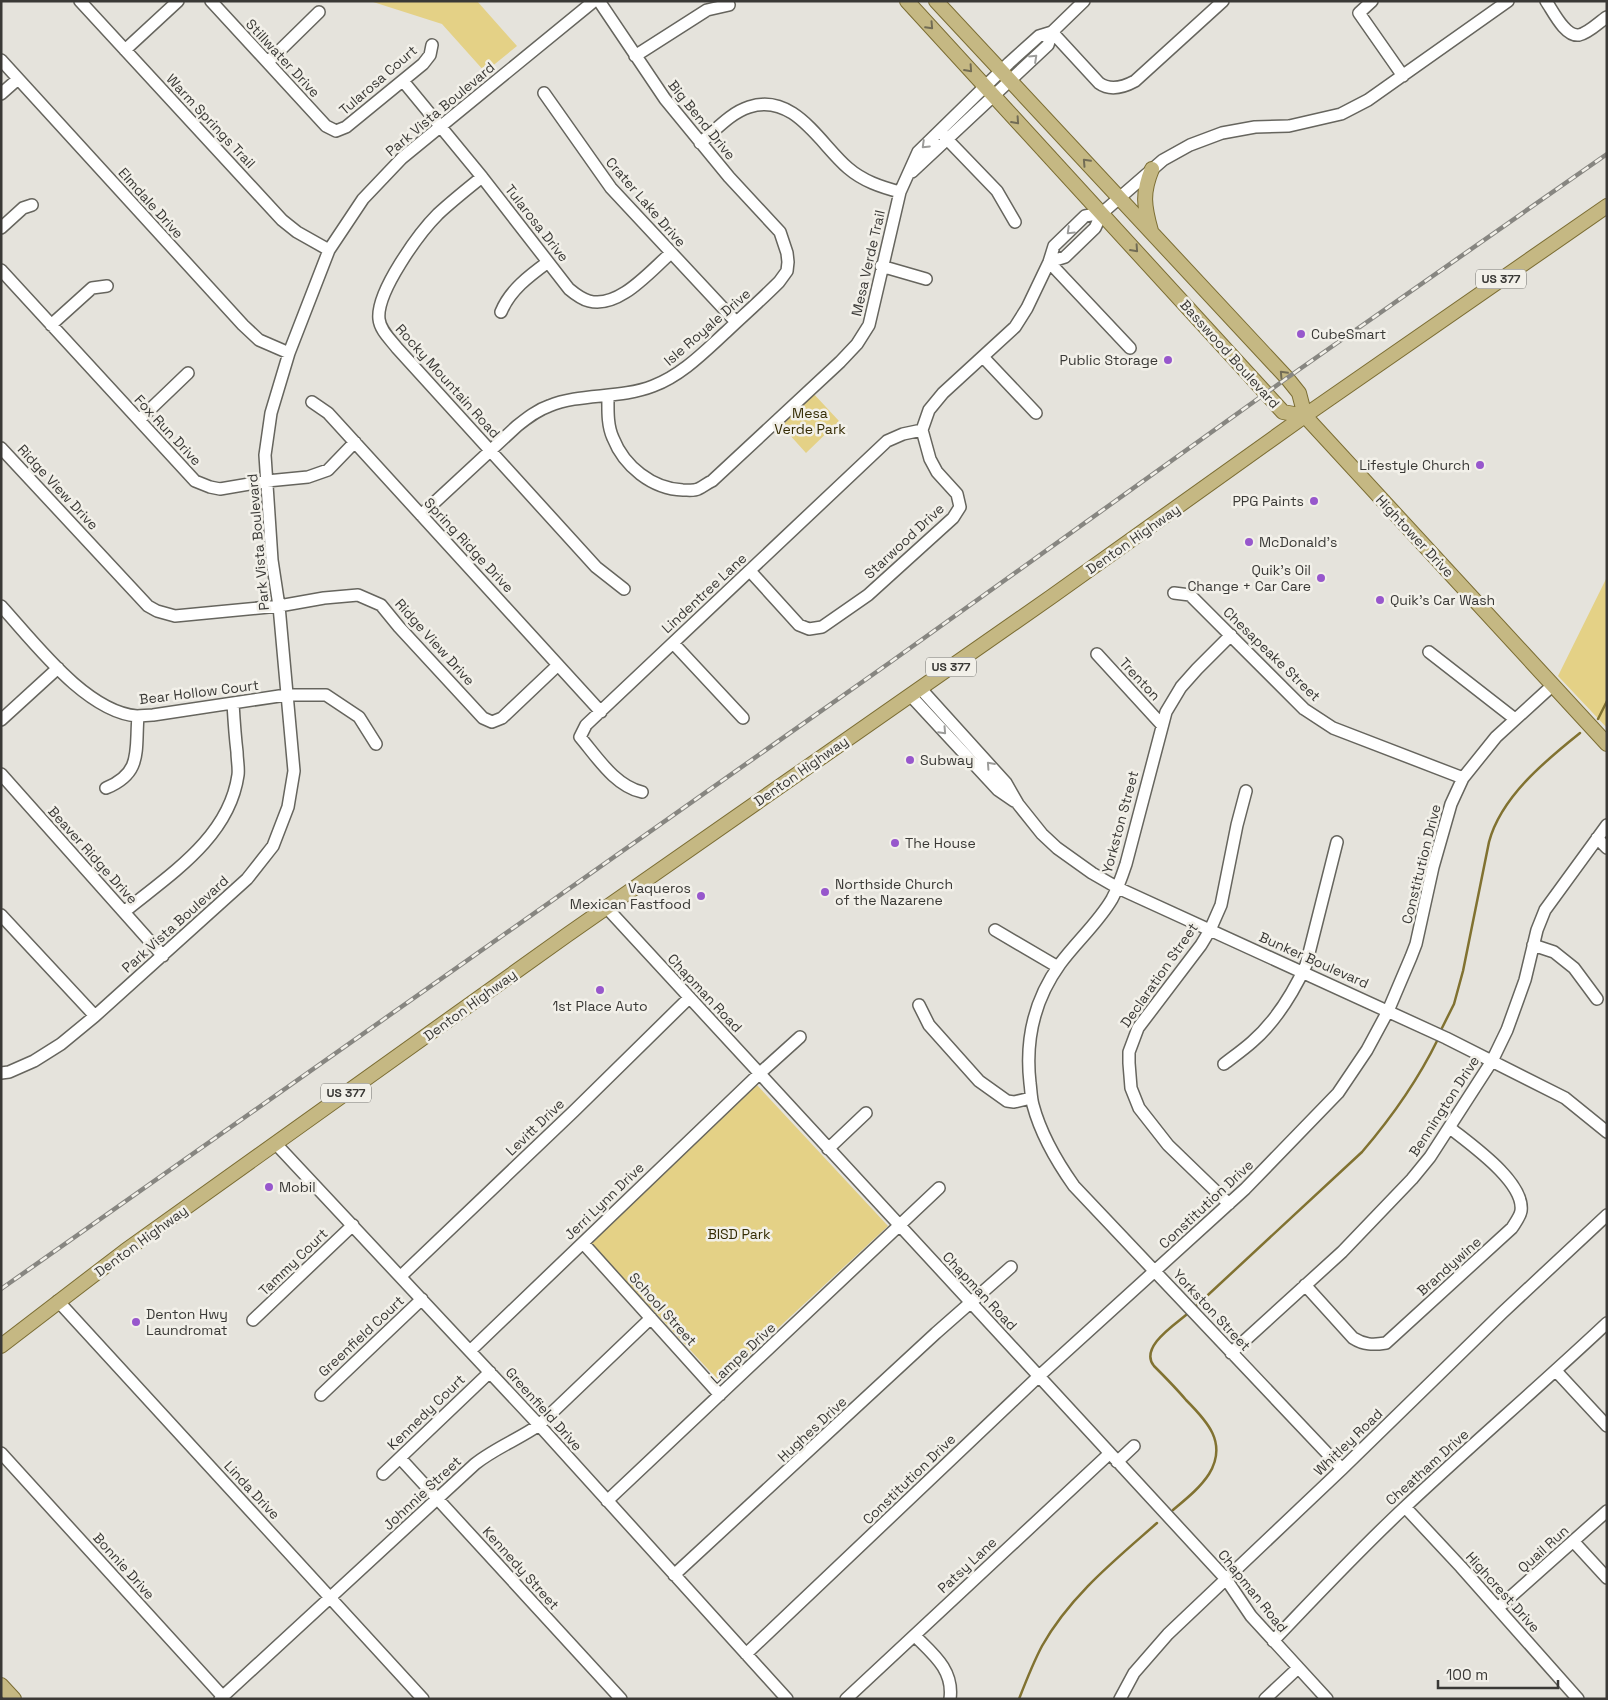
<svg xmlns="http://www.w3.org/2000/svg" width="1608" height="1700" font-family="'Space Grotesk',sans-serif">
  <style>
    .green { fill: #e4d186 }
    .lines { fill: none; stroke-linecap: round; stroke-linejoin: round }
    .stream { stroke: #817231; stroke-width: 2.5 }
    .minor-casing { stroke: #66655e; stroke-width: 14 }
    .major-casing { stroke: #7b6d33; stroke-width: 16 }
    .minor { stroke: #fff; stroke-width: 11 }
    .major { stroke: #c5b883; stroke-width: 14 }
    .rail-casing { stroke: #878681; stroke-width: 4.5 }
    .rail { stroke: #f2f0e9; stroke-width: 2.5; stroke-dasharray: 8; stroke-linecap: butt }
    .oneway { stroke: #726c55 }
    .oneway2 { stroke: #9c9c9a }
    .poi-dot { fill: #9757cc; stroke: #f2f0e9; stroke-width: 2 }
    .labels { text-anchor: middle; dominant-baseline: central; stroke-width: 5; stroke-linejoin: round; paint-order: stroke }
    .shield { fill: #f2f0e9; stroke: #71706c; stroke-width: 1 }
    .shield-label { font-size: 12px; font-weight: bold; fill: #3a3936 }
    .street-label { font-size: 14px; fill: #3a3936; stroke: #f2f0e9 }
    .poi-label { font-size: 14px; fill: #3a3936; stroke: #f2f0e9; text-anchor: start }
    .park-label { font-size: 14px; fill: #352c04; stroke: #f2f0e9 }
  </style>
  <rect width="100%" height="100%" fill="#e5e3dc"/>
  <path class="green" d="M370 1H477L517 46 485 72 442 24Z
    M812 392 839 421 806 453 779 423Z
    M1607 577V728L1558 676Z
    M757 1085 888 1226 720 1382 589 1241Z"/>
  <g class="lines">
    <path class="stream" d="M1598 719 1607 701
      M1442 1028 1454 1004 1463 971 1489 842C1501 797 1545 761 1580 733
      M1195 1307 1362 1152C1392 1117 1418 1080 1438 1039
      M1173 1510C1186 1499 1200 1488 1209 1474 1228 1443 1207 1421 1186 1400 1176 1388 1165 1377 1154 1366 1139 1348 1174 1325 1186 1315
      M1019 1699C1026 1681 1033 1663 1042 1646 1070 1596 1115 1560 1157 1523"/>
    <g class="minor-casing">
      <path id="minor" d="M80 1 282 220 297 232 329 250
        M211 1 326 126 336 131 346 127 423 64 430 55 432 45
        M1372 1 1359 13 1403 76
        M1546 1C1553 11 1565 37 1579 35 1589 33 1599 22 1607 17
        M1052 32 1099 83C1110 91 1124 87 1135 81L1223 1
        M125 50 178 1
        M635 56 707 10 729 5
        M1 60 243 325 259 340 289 353
        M268 62 319 12
        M403 81 482 177 569 289C575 294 581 299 589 301 619 309 650 271 671 253
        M544 93 611 188 736 322
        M1 94 18 79
        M943 135 997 191 1015 222
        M700 143C715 131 730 113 749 107 794 92 820 144 848 168 863 181 881 187 900 192
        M912 172 1048 45 1052 32
        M482 177C467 189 452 201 438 214 419 233 376 292 379 319 380 330 390 339 397 348L596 567 624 589
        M1 228 23 208 32 205
        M1049 262 1065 257 1095 228 1102 213 1163 160 1190 145 1222 133 1255 127 1289 126 1341 114 1368 100 1508 1
        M1049 262 1130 348
        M881 266 926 279
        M1 270 195 481 210 487 220 489 267 481 308 477 328 470 355 442
        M501 312C510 290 529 276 548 262
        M51 325 92 288 107 286
        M983 357 1036 413
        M608 396C608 409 607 425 613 438 624 466 652 489 683 490 688 490 694 491 698 489 703 487 707 483 712 481L840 362 857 344 869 325 900 192 918 152 1009 63 1039 36 1052 32 1084 1
        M312 402 328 413 601 712
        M139 420 188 373
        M1 448 148 606 157 611 175 616 279 606 324 598 358 595 381 605 399 627 483 718 492 722 502 718 558 665
        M421 515 517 426C527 418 537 410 549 406 580 393 620 399 653 386 682 375 704 352 726 332 744 315 762 299 779 282L787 271 788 262 787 253 780 232 729 177 665 99 599 1
        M750 571 799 625 809 629 822 627 868 595 953 518 960 507 957 494 937 472 930 459 922 430 929 410 943 393 1015 327 1027 308 1049 262 1054 246 1085 216 1102 213
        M1174 593 1190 595 1304 709 1333 728 1463 778
        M1 606C34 642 86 712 137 716 142 716 148 715 153 715L286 695H326L359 717 376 744
        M1231 635 1197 669 1181 687 1166 712 1126 864C1122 876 1118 888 1112 899 1098 923 1076 942 1060 964 1034 1000 1025 1039 1030 1083 1031 1090 1031 1098 1033 1105 1041 1135 1057 1162 1074 1186L1342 1469
        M673 643 743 718
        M1429 652 1515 719
        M1097 654 1162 725
        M920 688 1006 783 1018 804 1042 834 1057 848 1092 873 1118 888 1446 1038 1565 1098 1607 1132
        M910 695 998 790 1014 801
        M1 720 58 668
        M1 774 163 956
        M106 788C143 773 135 750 138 716
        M642 792C615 786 597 757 580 737L586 725 887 441 903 434 922 430
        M1597 838 1607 848
        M606 907 1226 1579 1251 1616 1327 1699
        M124 912C169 875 229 838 238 775 239 768 237 760 237 752 235 736 234 720 233 703
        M1 915 95 1016
        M995 930 1058 967
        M1533 945 1554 952 1574 968 1597 999
        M919 1005 929 1025 979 1081 1007 1101 1014 1102 1031 1098
        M1224 1064C1233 1057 1243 1050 1252 1042 1275 1022 1293 993 1306 965L1337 842
        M1 1073 9 1072 34 1061 61 1044 95 1016 247 879 273 846 288 807 294 771 279 606 272 560 265 455 271 413 289 353 329 250 363 199 402 158 594 1
        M276 1144 539 1425 787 1699
        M828 1149 866 1113
        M1229 1204 1168 1145 1139 1108 1131 1088 1129 1063V1052L1138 1028 1201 945 1210 930 1221 905 1237 825 1246 791
        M583 1243 720 1395
        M401 1276 574 1111 689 998
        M1305 1285 1353 1338C1364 1345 1373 1345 1386 1343L1512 1228C1515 1223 1520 1217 1521 1211 1525 1182 1470 1144 1450 1128
        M58 1301 423 1699
        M253 1320 353 1225
        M470 1351 759 1074 800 1037
        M1231 1353 1342 1252 1412 1179 1430 1157 1492 1061 1507 1030 1525 980 1537 930 1545 910 1607 825
        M1556 1371 1607 1426
        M321 1395 422 1299
        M1 1453 225 1699
        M400 1458 621 1699
        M1117 1462 1134 1446
        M383 1474 490 1372
        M607 1501 939 1188
        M1405 1507 1461 1567 1578 1699
        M1573 1541 1607 1578
        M674 1575 936 1333 1011 1267
        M1498 1608 1607 1511
        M915 1636C933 1654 954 1670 950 1699
        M1273 1641C1316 1596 1359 1550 1404 1508 1471 1445 1540 1386 1607 1323
        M746 1654 1038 1377 1245 1189 1338 1093 1367 1050 1388 1011 1411 957 1416 944 1433 867 1451 804 1463 778 1496 737 1553 685
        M220 1699 475 1464C495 1448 519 1439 539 1425L651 1318
        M846 1699 1109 1454
        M1120 1699 1134 1673 1168 1634 1342 1469 1502 1313 1607 1215
        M1265 1699 1298 1668"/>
    </g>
    <g class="major-casing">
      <path id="major" d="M907 1 1283 412 1305 416
        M936 1 1287 378 1299 393 1305 416
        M1151 231C1144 206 1142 193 1152 169
        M1305 416 1607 744
        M1 1346 125 1251 567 935 1051 597 1313 410 1607 206
        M1 1685 14 1699"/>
    </g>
    <use href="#minor" class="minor"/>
    <use href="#major" class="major"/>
    <g class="rail-casing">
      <path id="rail" d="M1 1289 892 661 1287 378 1607 154"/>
    </g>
    <use href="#rail" class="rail"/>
  </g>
  <defs><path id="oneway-chevron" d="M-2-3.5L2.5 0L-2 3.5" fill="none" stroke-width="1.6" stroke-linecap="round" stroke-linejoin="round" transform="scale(1.25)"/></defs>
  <g class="oneway">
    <use href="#oneway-chevron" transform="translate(930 26) rotate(47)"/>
    <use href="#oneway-chevron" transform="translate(969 69) rotate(48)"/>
    <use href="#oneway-chevron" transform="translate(1016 121) rotate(48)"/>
    <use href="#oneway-chevron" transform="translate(1086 162) rotate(-133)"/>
    <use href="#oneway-chevron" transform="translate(1135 249) rotate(48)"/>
    <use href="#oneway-chevron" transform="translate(1283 374) rotate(-133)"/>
  </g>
  <g class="oneway2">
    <use href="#oneway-chevron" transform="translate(1034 58) rotate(-43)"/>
    <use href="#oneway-chevron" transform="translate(925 145) rotate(136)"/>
    <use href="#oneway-chevron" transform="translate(1070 231) rotate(136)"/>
    <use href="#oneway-chevron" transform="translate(943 731) rotate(47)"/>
    <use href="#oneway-chevron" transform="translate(990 765) rotate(-132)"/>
  </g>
  <g class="poi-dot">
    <circle cx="1301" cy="334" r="5"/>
    <circle cx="1168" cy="360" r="5"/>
    <circle cx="1480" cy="465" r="5"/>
    <circle cx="1314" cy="501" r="5"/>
    <circle cx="1249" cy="542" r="5"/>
    <circle cx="1321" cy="578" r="5"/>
    <circle cx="1380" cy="600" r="5"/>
    <circle cx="910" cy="760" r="5"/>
    <circle cx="895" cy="843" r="5"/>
    <circle cx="825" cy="892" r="5"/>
    <circle cx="701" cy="896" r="5"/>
    <circle cx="600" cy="990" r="5"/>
    <circle cx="269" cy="1187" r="5"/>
    <circle cx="136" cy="1322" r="5"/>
  </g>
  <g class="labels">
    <g class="shield">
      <rect x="1476" y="269.5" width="50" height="19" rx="4"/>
      <rect x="926" y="657.5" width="50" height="19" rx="4"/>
      <rect x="321" y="1083.5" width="50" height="19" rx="4"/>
    </g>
    <g class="shield-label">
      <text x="1501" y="279">US 377</text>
      <text x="951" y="667">US 377</text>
      <text x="346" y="1093">US 377</text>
    </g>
    <g class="street-label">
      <text transform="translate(283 58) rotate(47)">Stillwater Drive</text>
      <text transform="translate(378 80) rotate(-41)">Tularosa Court</text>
      <text transform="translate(440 109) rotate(-40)">Park Vista Boulevard</text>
      <text transform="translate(702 120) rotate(51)">Big Bend Drive</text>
      <text transform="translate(211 121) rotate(47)">Warm Springs Trail</text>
      <text transform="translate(646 202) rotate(49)">Crater Lake Drive</text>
      <text transform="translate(151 203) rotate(48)">Elmdale Drive</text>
      <text transform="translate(537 223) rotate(52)">Tularosa Drive</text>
      <text transform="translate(868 263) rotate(-77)">Mesa Verde Trail</text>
      <text transform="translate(707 327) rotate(-41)">Isle Royale Drive</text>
      <text transform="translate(1230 354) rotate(48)">Basswood Boulevard</text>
      <text transform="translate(448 381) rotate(48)">Rocky Mountain Road</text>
      <text transform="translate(168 430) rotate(47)">Fox Run Drive</text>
      <text transform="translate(58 487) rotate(47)">Ridge View Drive</text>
      <text transform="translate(1415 536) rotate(47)">Hightower Drive</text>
      <text transform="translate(1133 539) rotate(-35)">Denton Highway</text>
      <text transform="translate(904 541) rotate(-43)">Starwood Drive</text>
      <text transform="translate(258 542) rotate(-95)">Park Vista Boulevard</text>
      <text transform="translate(469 545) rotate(47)">Spring Ridge Drive</text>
      <text transform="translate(704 593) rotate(-43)">Lindentree Lane</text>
      <text transform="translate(435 642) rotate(48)">Ridge View Drive</text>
      <text transform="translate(1272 654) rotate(44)">Chesapeake Street</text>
      <text transform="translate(1140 679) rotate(47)">Trenton</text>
      <text transform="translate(199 692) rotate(-7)">Bear Hollow Court</text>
      <text transform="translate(801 771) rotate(-35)">Denton Highway</text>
      <text transform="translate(1120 822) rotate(-75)">Yorkston Street</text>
      <text transform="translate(93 855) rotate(48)">Beaver Ridge Drive</text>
      <text transform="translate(1421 864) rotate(-76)">Constitution Drive</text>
      <text transform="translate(175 924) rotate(-42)">Park Vista Boulevard</text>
      <text transform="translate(1314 960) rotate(24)">Bunker Boulevard</text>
      <text transform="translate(1159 975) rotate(-55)">Declaration Street</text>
      <text transform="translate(705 993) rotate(47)">Chapman Road</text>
      <text transform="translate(470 1005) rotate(-36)">Denton Highway</text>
      <text transform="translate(1444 1106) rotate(-57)">Bennington Drive</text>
      <text transform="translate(535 1127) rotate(-44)">Levitt Drive</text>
      <text transform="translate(604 1201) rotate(-44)">Jerri Lynn Drive</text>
      <text transform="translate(1206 1204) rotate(-43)">Constitution Drive</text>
      <text transform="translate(141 1241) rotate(-36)">Denton Highway</text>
      <text transform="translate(293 1262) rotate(-44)">Tammy Court</text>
      <text transform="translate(1449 1266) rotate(-42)">Brandywine</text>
      <text transform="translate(980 1291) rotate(47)">Chapman Road</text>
      <text transform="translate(663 1309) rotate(48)">School Street</text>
      <text transform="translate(1212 1310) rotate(47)">Yorkston Street</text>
      <text transform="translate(361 1336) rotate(-43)">Greenfield Court</text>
      <text transform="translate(743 1353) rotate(-43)">Lampe Drive</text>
      <text transform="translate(544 1409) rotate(48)">Greenfield Drive</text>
      <text transform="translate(426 1412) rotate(-44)">Kennedy Court</text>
      <text transform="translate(812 1429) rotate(-43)">Hughes Drive</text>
      <text transform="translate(1348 1442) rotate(-44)">Whitley Road</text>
      <text transform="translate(1427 1467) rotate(-42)">Cheatham Drive</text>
      <text transform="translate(909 1479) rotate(-44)">Constitution Drive</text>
      <text transform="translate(252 1490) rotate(47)">Linda Drive</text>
      <text transform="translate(422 1493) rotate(-43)">Johnnie Street</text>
      <text transform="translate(1543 1549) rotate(-42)">Quail Run</text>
      <text transform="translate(967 1565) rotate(-43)">Patsy Lane</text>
      <text transform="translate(124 1566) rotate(48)">Bonnie Drive</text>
      <text transform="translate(521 1568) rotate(48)">Kennedy Street</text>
      <text transform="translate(1253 1591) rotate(51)">Chapman Road</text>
      <text transform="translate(1503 1592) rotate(48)">Highcrest Drive</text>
    </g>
    <g class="poi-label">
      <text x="1311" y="334">CubeSmart</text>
      <text x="1158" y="360" text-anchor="end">Public Storage</text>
      <text x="1470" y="465" text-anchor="end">Lifestyle Church</text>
      <text x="1304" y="501" text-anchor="end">PPG Paints</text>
      <text x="1259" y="542">McDonald's</text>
      <text x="1311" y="570" text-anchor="end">Quik's Oil<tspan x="1311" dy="16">Change + Car Care</tspan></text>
      <text x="1390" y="600">Quik's Car Wash</text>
      <text x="920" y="760">Subway</text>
      <text x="905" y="843">The House</text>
      <text x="835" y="884">Northside Church<tspan x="835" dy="16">of the Nazarene</tspan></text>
      <text x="691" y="888" text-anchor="end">Vaqueros<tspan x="691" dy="16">Mexican Fastfood</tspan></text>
      <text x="600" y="1006" text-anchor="middle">1st Place Auto</text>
      <text x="279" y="1187">Mobil</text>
      <text x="146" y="1314">Denton Hwy<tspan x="146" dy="16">Laundromat</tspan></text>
    </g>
    <g class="park-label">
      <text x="810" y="413">Mesa<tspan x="810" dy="16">Verde Park</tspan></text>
      <text x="739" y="1234">BISD Park</text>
    </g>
  </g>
  <rect width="1608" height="1700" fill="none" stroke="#3a3936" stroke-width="5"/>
  <path d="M1438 1680v8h120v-8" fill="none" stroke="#3a3936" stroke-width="2.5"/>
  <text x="1446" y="1680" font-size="15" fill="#3a3936" stroke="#f2f0e9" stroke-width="4" paint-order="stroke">100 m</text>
</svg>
